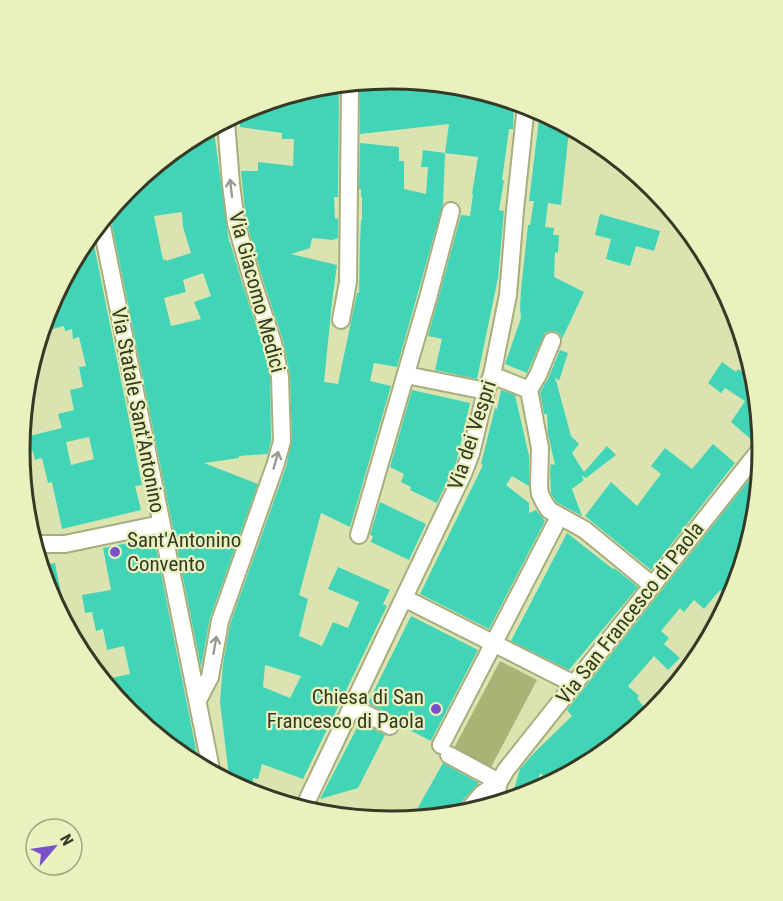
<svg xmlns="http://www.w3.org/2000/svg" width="783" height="901" font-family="'Roboto Condensed',sans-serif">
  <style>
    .green { fill: #a9b375 }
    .building { fill: #42d4b6; fill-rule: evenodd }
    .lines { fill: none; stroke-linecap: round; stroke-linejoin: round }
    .minor-casing { stroke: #a6ae7d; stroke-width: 20 }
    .minor { stroke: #fff; stroke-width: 16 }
    .oneway { stroke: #9a9c92 }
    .poi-dot { fill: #7b51ca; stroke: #e9f2be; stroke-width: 2 }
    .labels { text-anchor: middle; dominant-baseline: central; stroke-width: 4.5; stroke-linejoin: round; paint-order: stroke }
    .street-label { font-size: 21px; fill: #363a25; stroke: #e9f2be }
    .poi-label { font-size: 21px; fill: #363a25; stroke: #e9f2be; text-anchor: start }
    .rim { fill: none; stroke: #363a25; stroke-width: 3 }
  </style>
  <rect width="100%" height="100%" fill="#dbe4b1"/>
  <path class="green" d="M500 661 537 680 490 769 453 750Z"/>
  <path class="building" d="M405 81 514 103 513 129H509L502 180H504L499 210 504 211 498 278 477 379 435 370 442 339 428 336 461 215 470 216 473 194H472L478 157 445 153 449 124 360 134V88Z
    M339 89 338 197H334L335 218 338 219V238L333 240 312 238 310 248 291 254 337 265 332 302 324 382 338 384 357 293H359L360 242 361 220H362V197H361V189H359L360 143 399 147V161H404V189L426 194 428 167H421L423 150 445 153 443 204 397 367 374 363 370 381 391 386 350 527 321 513 299 595 308 599 299 636 322 646 333 622 348 628 359 602 328 589 338 567 390 590 383 604 387 606 303 779 262 764 258 779 253 778V786L239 787 229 781V776L220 702 223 664 230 624 286 467 292 441 290 375 283 340 263 280 246 221 241 171H258V162L293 166 294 139H282V133L240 127V113L249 107ZM265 665 301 676 290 698 263 687Z
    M540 111 569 131 561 205 548 203 545 227 554 228 553 235H559L558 253 555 252 554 277 584 292 562 339 560 334 555 331H550L545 333 527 373 505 364 521 318 520 308 521 290 528 225H530L534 201H529Z
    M214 131 229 242H230L243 286 263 346 270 378 271 440 268 454 239 456V458L204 463 258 484 210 618 201 667 110 215 129 187ZM182 212 183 227 191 253 166 261V259L163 260 154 216ZM203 273 211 296 194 302 201 319 171 326 164 298 186 292 183 280Z
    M600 214 660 231 654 251 636 246 630 266 606 259 611 239 595 235Z
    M93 240 142 485 135 486 141 510 62 529 52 482 48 483 42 458 35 460 33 451 28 452 25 437 62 428 58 414 74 410 70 390 83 387 79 367 86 366 79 337 73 339 72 329 65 331 64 326 49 330 46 317 48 308ZM89 437 94 459 71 465 66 442Z
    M560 350 568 353 559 381 555 377 571 436 579 444 572 453 584 472 607 446 616 455 586 478 583 476 582 477 584 480 572 489 582 516 556 502 551 493 550 471 551 464 555 465 548 434 547 414H544L540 392 548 379Z
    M722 362 736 372 738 369 749 376 760 434 753 441 731 422 745 401 725 388 721 393 708 383Z
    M412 390 470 403 456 463 437 503 410 490 411 487 401 482 404 474 390 467Z
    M501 390 515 395 529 456V486L512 476 506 485 529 503V513L536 510 545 521 489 629 420 594 483 465 481 464 495 408 497 409Z
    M713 444 735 463 651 570 585 516 611 482 637 506 661 474 651 466 665 448 692 469Z
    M760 466 740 570 722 591 720 590 704 609 694 600 684 612 680 608 661 631 669 638 664 644 680 658 668 670 654 656 628 686 639 696 637 698 646 710 643 712 647 719 630 730 629 727 587 752 590 757 551 783 540 773 535 793 511 799 520 769 534 753 572 716 567 710Z
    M380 502 426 524 409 560 371 542 373 536 370 535Z
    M567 533 613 569 614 568 638 587 569 670 511 641Z
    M154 538 187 704 198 760 149 727 150 719 106 679 130 674 124 646 107 650 103 629 96 631 92 612 85 613 82 595 111 590 103 548Z
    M55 563 62 598 53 600 48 593 42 565Z
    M411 616 478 650 431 741 400 725 398 720 395 717 368 703Z
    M360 722 385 735 358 788 320 799Z
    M443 763 479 783 463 800 458 809 412 818Z"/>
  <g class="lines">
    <g class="minor-casing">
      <path id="minor" d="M102 227 211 769
        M341 320 348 282 350 87
        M406 375 486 391
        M492 375 529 390 540 448 539 486 540 494 544 502 549 510 585 530 652 585
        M529 390 538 375 552 341
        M359 535 428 298 451 211
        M38 544H65L161 524
        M404 598 574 684
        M198 700 210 677 220 621 276 463 282 441 280 377 273 343 253 283 236 223 231 184 226 122
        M353 707 390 726
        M441 745 559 517
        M449 755 499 782 482 794 471 807
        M494 802 499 782 506 770 763 446
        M305 805 463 474 471 453 486 391 492 375 508 295 515 210 526 105"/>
    </g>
    <use href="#minor" class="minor"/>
  </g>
  <defs><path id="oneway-shaft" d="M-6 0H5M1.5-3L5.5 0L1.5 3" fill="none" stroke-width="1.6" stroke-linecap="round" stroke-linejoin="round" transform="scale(1.5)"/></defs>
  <g class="oneway">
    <use href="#oneway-shaft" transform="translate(231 188) rotate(-97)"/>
    <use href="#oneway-shaft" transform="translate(276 460) rotate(-74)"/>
    <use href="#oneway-shaft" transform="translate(215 645) rotate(-80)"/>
  </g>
  <g class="poi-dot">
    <circle cx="115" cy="552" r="6"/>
    <circle cx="436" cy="709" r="6"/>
  </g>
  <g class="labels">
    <g class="street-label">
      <text transform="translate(257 292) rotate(75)">Via Giacomo Medici</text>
      <text transform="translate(138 410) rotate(79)">Via Statale Sant'Antonino</text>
      <text transform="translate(472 435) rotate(-72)">Via dei Vespri</text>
      <text transform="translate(630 613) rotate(-52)">Via San Francesco di Paola</text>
    </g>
    <g class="poi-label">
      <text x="127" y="540">Sant'Antonino<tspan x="127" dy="24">Convento</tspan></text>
      <text x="424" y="697" text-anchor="end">Chiesa di San<tspan x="424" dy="24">Francesco di Paola</tspan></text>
    </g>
  </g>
  <path d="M0 0H783V901H0ZM30 450a361 361 0 1 1 722 0a361 361 0 1 1-722 0Z" fill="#e9f2be" fill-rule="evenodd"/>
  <path class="rim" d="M30 450a361 361 0 1 1 722 0a361 361 0 1 1-722 0Z"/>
  <g transform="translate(54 847) rotate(61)"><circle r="28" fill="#e9f2be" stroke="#a1a881" stroke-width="1.5"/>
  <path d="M0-4.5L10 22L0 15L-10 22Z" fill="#7b51ca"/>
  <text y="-9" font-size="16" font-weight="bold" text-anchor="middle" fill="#363a25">N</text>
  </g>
</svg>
